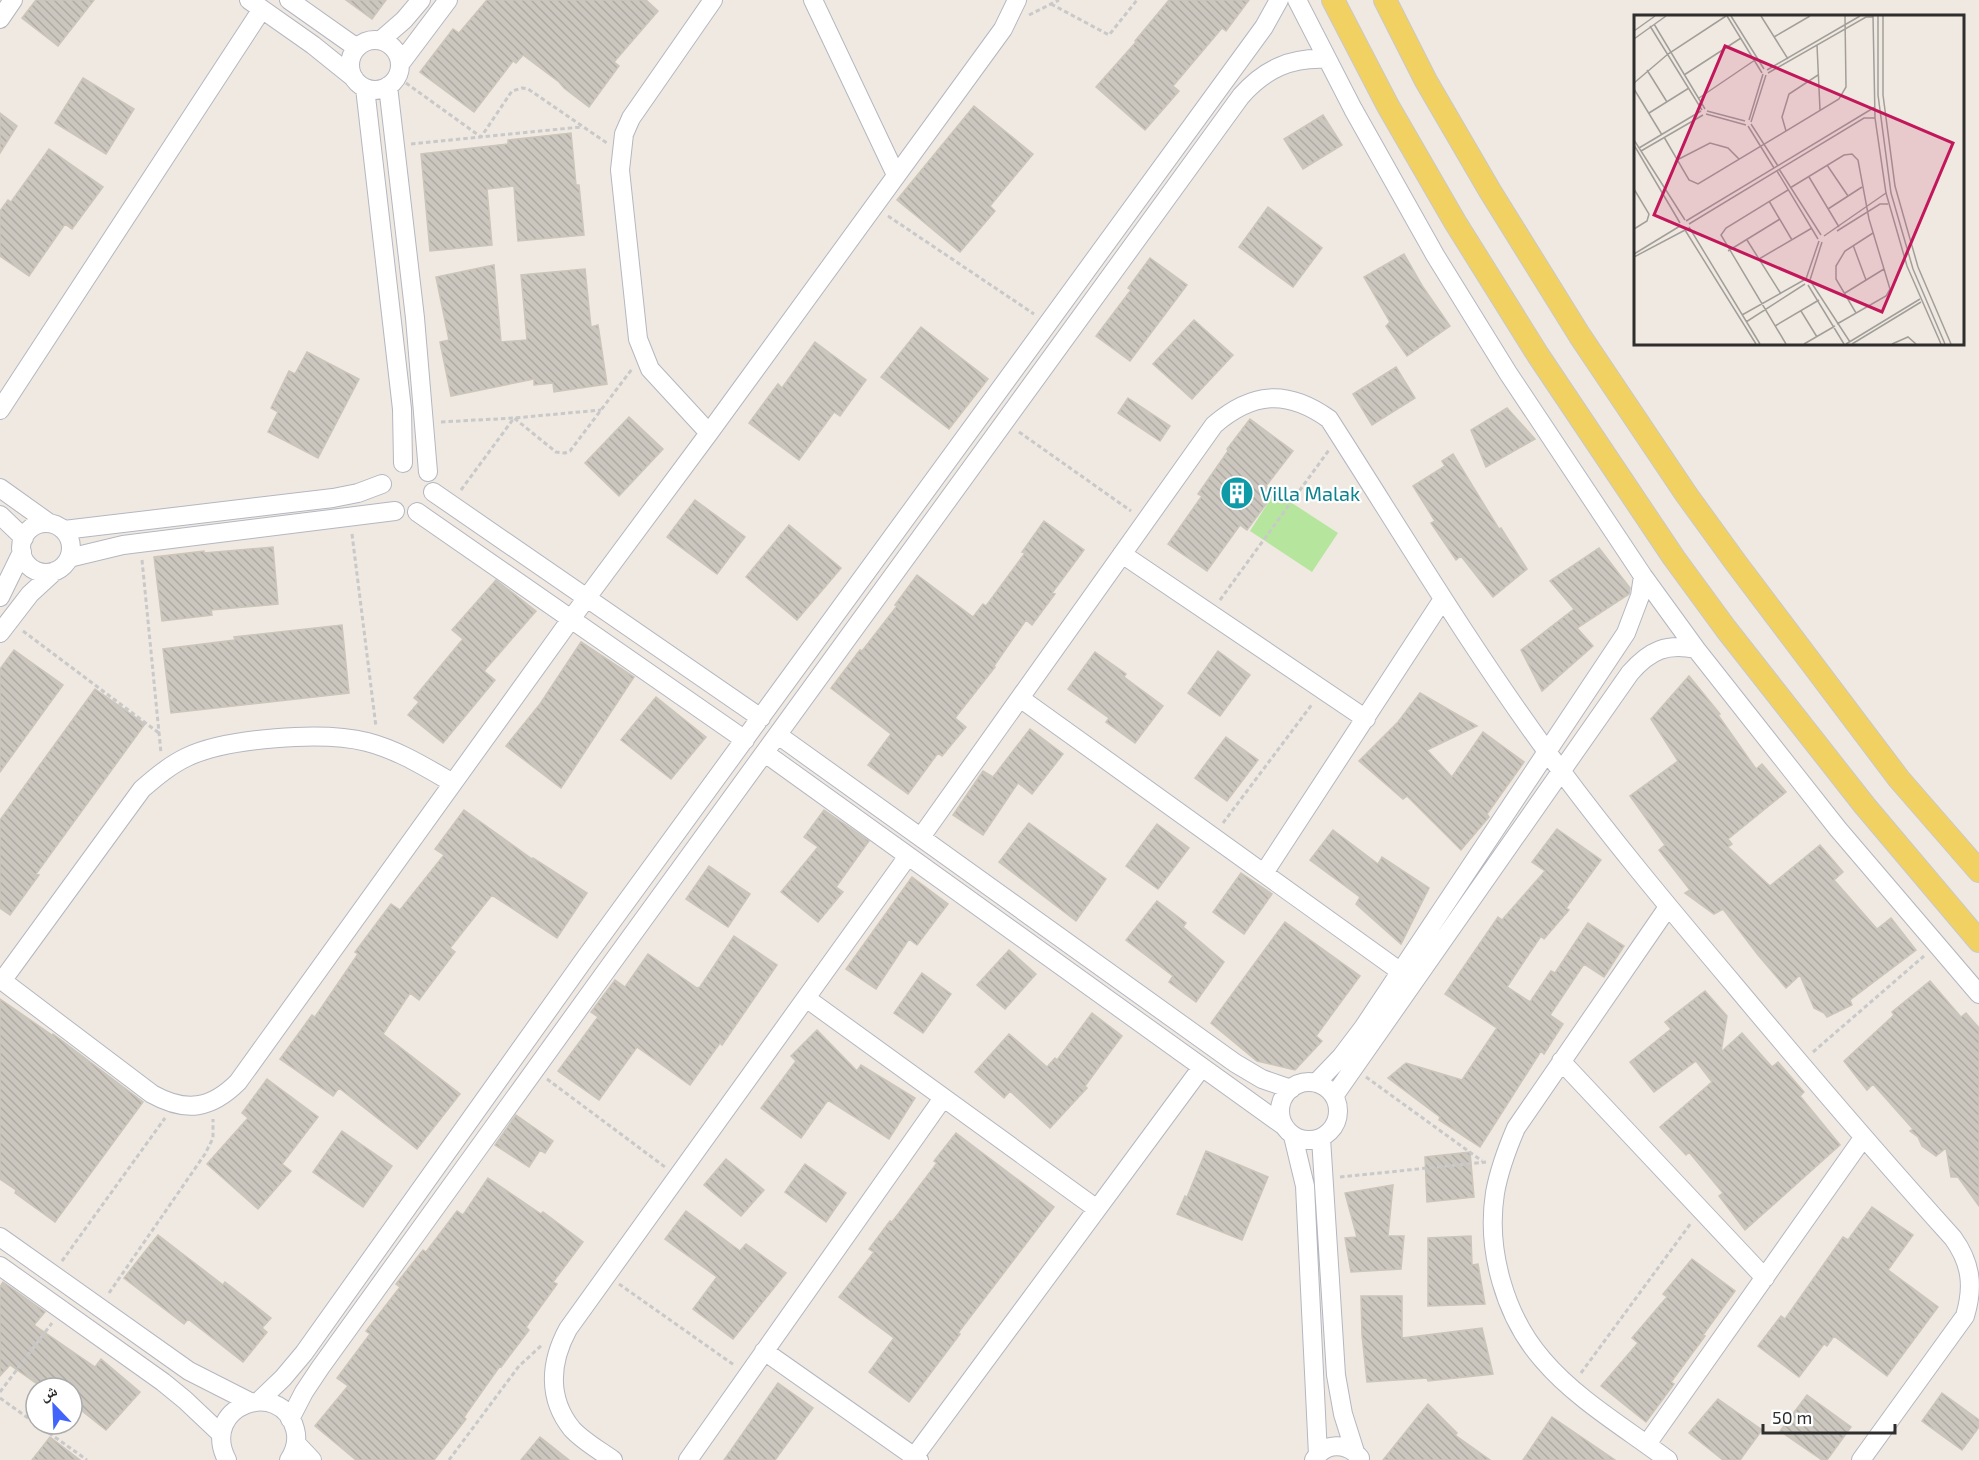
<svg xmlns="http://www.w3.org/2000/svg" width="1979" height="1460" font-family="'Exo 2','Noto Naskh Arabic',sans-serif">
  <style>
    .green { fill: #b6e59e }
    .building { fill: url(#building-back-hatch); stroke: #cbc5ba; stroke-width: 1.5 }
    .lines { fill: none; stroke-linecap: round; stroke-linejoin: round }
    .minor-casing { stroke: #b4b7c1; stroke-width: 20 }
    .major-casing { stroke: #c9c9c9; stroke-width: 24 }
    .path { stroke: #c9c9c9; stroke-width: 3; stroke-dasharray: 4.5 3; stroke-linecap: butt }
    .minor { stroke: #fff; stroke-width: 18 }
    .major { stroke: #f2d163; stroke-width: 22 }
    .labels { text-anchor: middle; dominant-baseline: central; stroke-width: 4.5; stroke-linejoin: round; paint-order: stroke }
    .culture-label { font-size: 20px; fill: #0d838f; stroke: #fff; text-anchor: start }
    .inset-road { fill: none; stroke: #a29e99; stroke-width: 1.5 }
    .view { fill: #c2185b; fill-opacity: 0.15; stroke: #c2185b; stroke-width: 3 }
    .inset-edge { fill: none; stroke: #2e2e2e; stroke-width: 3 }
  </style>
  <defs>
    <pattern id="building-back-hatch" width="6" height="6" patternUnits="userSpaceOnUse" patternTransform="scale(1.5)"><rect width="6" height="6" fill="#cbc7bf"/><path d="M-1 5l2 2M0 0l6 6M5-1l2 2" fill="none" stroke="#afaba4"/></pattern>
  </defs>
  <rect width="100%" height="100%" fill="#efe9e1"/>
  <path class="green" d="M1275 492 1338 533 1312 572 1250 531Z"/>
  <path class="building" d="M36 0H94L58 46 22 18Z
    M346 0H386L372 19Z
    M487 0H646L658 11 614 62 619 66 589 107 564 88 559 82 523 55 516 63 513 61 474 112 420 72 453 29 459 33Z
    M1169 0H1249L1226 31 1222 28 1173 86 1179 91 1145 130 1096 87 1136 42 1135 41Z
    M83 78 134 109 106 154 55 123Z
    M974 106 1033 154 990 206 995 211 960 252 897 200Z
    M0 113 17 126 0 153Z
    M1323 115 1342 145 1303 169 1284 139Z
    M571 133 576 185H579L584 235 518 241 514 186 487 189 492 245 430 251 421 154 508 144V140Z
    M49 149 103 187 72 229 65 224 29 276 0 256V211L8 200 11 202Z
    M1268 207 1322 248 1293 287 1239 247Z
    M1404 254 1423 287 1450 326 1407 356 1386 326 1390 322 1364 277Z
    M1150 258 1187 285 1130 361 1096 336 1131 290 1128 288Z
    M494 265 501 342 527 340 521 275 585 269 591 327 598 325 607 384 554 392 553 383 534 385V379L451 396 440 342 449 340 436 277Z
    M1194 320 1233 355 1192 399 1153 364Z
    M921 327 988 379 949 429 881 377Z
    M815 342 866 380 840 416 834 412 799 460 749 423 778 384 782 388Z
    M307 352 359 379 318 458 268 432 278 412 271 408 289 371 295 374Z
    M1396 367 1415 398 1372 425 1353 394Z
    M1128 398 1170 426 1160 441 1118 413Z
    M1507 408 1535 439 1486 467 1471 430Z
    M629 417 663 449 619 496 585 463Z
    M1250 419 1293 451 1266 486 1275 492 1247 530 1240 525 1207 571 1168 544 1202 496 1198 494 1228 451 1227 449Z
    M1453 454 1499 529 1501 528 1527 569 1493 597 1461 556 1456 560 1431 523 1435 521 1413 486 1445 466 1442 461Z
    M695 500 745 537 717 574 667 537Z
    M1044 521 1084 550 1052 593 1055 594 1032 625 1026 620 994 666 995 667 955 718 966 727 942 756 938 753 908 794 868 765 891 734 831 688 860 650 862 651 897 606 895 605 917 575 973 617 983 604 986 606 1025 553 1022 552Z
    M789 525 841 568 797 620 746 577Z
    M273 547 278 604 211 610 212 615 162 621 154 557 204 551V553Z
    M1599 548 1630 588 1629 594 1577 628 1593 646 1542 691 1521 650 1574 609 1550 581Z
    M496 580 536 611 484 671 495 680 443 743 408 715 419 702 414 698 463 639 452 630Z
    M342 625 349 693 171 713 163 649 235 640 234 637Z
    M581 642 634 677 561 788 506 746 540 704Z
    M14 650 63 685 0 772V669Z
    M1218 651 1250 675 1220 716 1188 693Z
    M1095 652 1126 674 1124 677 1163 706 1135 743 1106 722 1109 718 1068 689Z
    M1689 676 1720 714 1718 715 1756 769 1762 764 1786 792 1728 839 1732 844 1728 847 1770 886 1820 845 1843 872 1834 880 1877 929 1891 918 1916 950 1850 1000 1852 1005 1827 1017 1824 1013 1814 1008 1800 975 1786 988 1758 955 1723 909 1714 914 1685 893 1690 890 1659 850 1665 845 1630 796 1678 761 1651 719Z
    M95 689 145 724 36 874 39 875 10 915 0 908V820Z
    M1420 693 1477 726 1427 750 1452 777 1483 732 1524 762 1487 814 1489 817 1461 850 1407 796 1403 799 1359 761 1398 722Z
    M656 697 706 737 671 779 621 740Z
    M1030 729 1063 754 1032 794 1018 783 983 835 953 815 983 771 993 777Z
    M1226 737 1258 760 1227 801 1195 778Z
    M464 810 532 859 533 858 587 893 557 938 492 895 450 948 455 952 419 1000 410 993 383 1034 460 1094 417 1149 339 1088 333 1096 280 1059 312 1015 315 1017 358 954 355 952 391 904 400 910 444 855 435 849Z
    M824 810 869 841 836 887 843 892 818 922 781 892 818 847 804 837Z
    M1029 823 1106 879 1076 921 999 862Z
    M1157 824 1189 848 1158 889 1126 866Z
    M1557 829 1601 860 1566 908 1569 910 1544 939 1541 936 1507 987 1530 1002 1551 971 1555 973 1588 923 1624 946 1604 977 1584 964 1550 1015 1563 1024 1544 1054 1541 1051 1480 1147 1439 1120 1440 1117 1388 1078 1406 1063 1462 1080 1497 1028 1445 994 1498 917 1502 920 1545 871 1532 862Z
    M1333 830 1378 864 1382 857 1429 888 1401 944 1356 904 1360 897 1310 860Z
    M709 866 750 894 728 927 686 899Z
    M1241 873 1272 894 1244 934 1213 912Z
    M912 877 948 904 917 945 909 939 876 989 846 969Z
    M1157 901 1186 923 1183 927 1224 962 1196 1002 1169 982 1173 976 1126 940Z
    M1285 922 1360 976 1316 1036 1322 1041 1295 1070 1257 1061 1211 1023Z
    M734 936 777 965 722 1045 720 1043 690 1085 637 1047 599 1100 558 1071 598 1017 591 1012 615 980 625 987 648 954 697 988 700 987Z
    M1009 950 1036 974 1005 1009 977 985Z
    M922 973 951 994 923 1033 894 1013Z
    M1930 981 1961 1017 1966 1013 1979 1028V1206L1958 1177H1951L1946 1148 1936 1156 1922 1146 1918 1137 1910 1131 1913 1129 1873 1084 1867 1090 1844 1061 1894 1015 1892 1012Z
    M1705 991 1727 1016 1721 1052 1742 1033 1772 1067 1778 1062 1804 1092 1800 1096 1840 1145 1745 1230 1719 1196 1723 1193 1689 1152 1686 1155 1660 1127 1712 1082 1696 1061 1654 1092 1630 1062 1671 1029 1665 1022Z
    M0 999 52 1035 53 1034 143 1102 55 1222 15 1193 16 1190 0 1179Z
    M1092 1013 1122 1036 1085 1086 1087 1088 1050 1128 1010 1091 1004 1098 975 1072 1009 1034 1047 1067 1055 1058 1057 1060Z
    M817 1030 857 1071 861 1065 915 1098 889 1139 828 1100 801 1138 761 1108 796 1061 791 1056Z
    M267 1079 318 1117 282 1164 291 1171 258 1209 207 1164 248 1118 242 1113Z
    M516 1115 553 1141 545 1153 540 1150 529 1167 495 1145Z
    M342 1131 392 1166 363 1207 313 1172Z
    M956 1133 1054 1207 958 1333 960 1334 909 1402 869 1372 894 1338 839 1297 874 1252 869 1249 890 1221 892 1222 937 1163 934 1161Z
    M1206 1151 1268 1177 1242 1240 1177 1214 1185 1196 1187 1197Z
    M1470 1152 1474 1197 1427 1202 1425 1157Z
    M726 1159 764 1190 741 1216 704 1185Z
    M805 1164 846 1193 826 1222 785 1192Z
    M488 1178 541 1214 543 1212 583 1242 553 1282 557 1284 526 1327 529 1330 501 1367 500 1366 464 1417 466 1419 434 1460H356L315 1426 348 1386 337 1378 370 1334 366 1331 400 1287 396 1284 423 1250 426 1252 457 1211 463 1215Z
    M1393 1185 1388 1236H1404L1401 1269 1351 1272 1345 1238 1357 1237 1345 1193Z
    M1872 1207 1913 1235 1888 1270 1938 1307 1887 1376 1834 1336 1827 1346 1824 1344 1799 1377 1758 1346 1781 1316 1785 1319 1843 1237 1848 1240Z
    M686 1211 740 1251 746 1244 786 1273 733 1339 693 1309 717 1277 665 1239Z
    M158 1235 223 1285 225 1282 271 1318 262 1328 267 1332 243 1362 188 1319 184 1324 124 1278Z
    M1471 1236 1472 1265 1478 1264 1485 1304 1428 1306V1238Z
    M1692 1259 1735 1291 1703 1335 1705 1336 1671 1382 1674 1384 1646 1422 1601 1386 1638 1343 1632 1338 1667 1297 1663 1294Z
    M3 1282 45 1312 34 1325 95 1367 101 1359 140 1392 106 1430 72 1403V1388H43L10 1365 0 1376V1287Z
    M1361 1296H1402V1338L1482 1328 1493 1374 1428 1381 1427 1378 1367 1382 1362 1335Z
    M778 1383 813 1408 775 1460H724Z
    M1942 1393 1979 1420V1427L1962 1450 1922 1421Z
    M1807 1395 1851 1427 1827 1460H1822L1780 1431Z
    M1718 1399 1762 1430 1740 1460H1723L1689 1433Z
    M1428 1404 1457 1433 1455 1435 1490 1460H1383Z
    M1552 1417 1615 1460H1523Z
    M50 1437 80 1460H32Z
    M540 1437 569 1460H521Z"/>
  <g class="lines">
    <g class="minor-casing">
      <path id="minor" d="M249 0 313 45 354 78
        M289 0 357 48
        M813 0 896 175
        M1297 0 1353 109 1435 255 1508 373 1643 576 1696 649 1838 829 1979 994
        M0 19 13 0
        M381 40 404 20 421 0
        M350 65a25 25 0 1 1 50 0a25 25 0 1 1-50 0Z
        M400 64 448 0
        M388 86 415 318 428 472
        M365 88 402 409 403 463
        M0 410 262 9
        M709 433 650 369 638 339 620 170 624 134 631 118 713 0
        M0 488 49 523
        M433 492 761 718
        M417 512 745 740
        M0 515 24 538
        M21 548a25 25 0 1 1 50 0a25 25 0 1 1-50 0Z
        M64 530 333 498 358 493 382 484
        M1122 554 1366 719
        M69 558 123 545 395 511
        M0 597 22 552
        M0 633 30 594 55 571
        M1020 698 1401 972
        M778 735 1235 1063 1262 1079 1291 1089
        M765 753 1284 1126
        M921 837 1214 425C1252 392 1287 389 1329 419 1401 531 1469 645 1548 753 1607 834 1671 910 1736 987 1807 1072 1879 1156 1953 1238 1971 1263 1974 1286 1965 1316L1861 1460
        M1264 873 1443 599
        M0 979 152 1094C186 1113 211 1109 238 1082L571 619 709 433 1003 29 1017 0
        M2 981 142 789C156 777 170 765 187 757 227 738 323 731 367 742 398 750 425 767 453 783
        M806 998 1097 1209
        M1561 1061 1765 1278
        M1280 1111a29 29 0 1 1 58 0a29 29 0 1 1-58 0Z
        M1316 1083 1341 1057 1363 1028 1626 633 1640 596 1643 576
        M1334 1096 1630 673C1650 650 1667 643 1696 649
        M1293 1136 1305 1186 1318 1455
        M1321 1138 1336 1375 1343 1414 1355 1452
        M0 1237 189 1371 250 1402
        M0 1266 163 1382 185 1400 221 1434
        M764 1351 919 1460
        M259 1401 283 1378 304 1353 586 957 1264 27 1279 0
        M290 1419 304 1392 320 1368 606 971 1241 96C1265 69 1291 57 1327 59
        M296 1443 312 1460
        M1647 1444 1863 1138
        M914 1457 1202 1067
        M227 1460C199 1406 281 1377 295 1429 298 1440 295 1451 289 1460
        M613 1460C599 1450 583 1441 572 1429 547 1398 550 1362 568 1329L908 856
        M688 1460 943 1098
        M1314 1460C1325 1442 1347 1442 1360 1458
        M1668 1460C1627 1429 1576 1399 1543 1360 1505 1317 1486 1250 1495 1193 1499 1170 1507 1149 1516 1128L1668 907"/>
    </g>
    <g class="major-casing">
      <path id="major" d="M1333 0 1388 106 1455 222 1538 355 1674 558 1726 629 1865 806 1979 941
        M1385 0 1426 81 1490 191 1580 336 1686 494 1736 563 1899 779 1979 871"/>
    </g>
    <path class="path" d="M1051 4 1109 35 1137 0
      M1029 15 1059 0
      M406 83 481 137 512 91 522 88 528 89 607 143
      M411 144 581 127
      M888 216 1034 314
      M441 422 514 418 601 410
      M1019 432 1131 511
      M461 490 514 418 556 452 565 453 570 451 632 369
      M352 534 376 727
      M142 560 161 753
      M1220 600 1329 450
      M23 631 159 733
      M1223 823 1313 703
      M1813 1052 1924 956
      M1366 1077 1482 1161
      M547 1079 665 1167
      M1340 1177 1486 1162
      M62 1261 165 1118
      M619 1284 734 1365
      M109 1293 205 1154 213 1138V1119
      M1581 1373 1691 1223
      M0 1392 52 1323
      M0 1398 87 1460
      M449 1460 519 1366 542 1345"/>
    <use href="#minor" class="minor"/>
    <use href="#major" class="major"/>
  </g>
  <defs>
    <g id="building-disc" transform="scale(1.725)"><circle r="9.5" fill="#0f9aa8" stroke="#fff"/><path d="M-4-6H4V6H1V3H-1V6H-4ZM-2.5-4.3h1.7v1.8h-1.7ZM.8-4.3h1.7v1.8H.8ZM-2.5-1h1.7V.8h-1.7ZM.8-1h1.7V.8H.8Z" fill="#fff"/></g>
  </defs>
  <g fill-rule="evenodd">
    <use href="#building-disc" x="1237" y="493"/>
  </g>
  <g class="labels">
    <g class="culture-label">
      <text x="1260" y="493">Villa Malak</text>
    </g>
  </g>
  <g transform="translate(1634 15)">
    <rect width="330" height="330" fill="#efe9e1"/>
    <path class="inset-road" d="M93 1 128 58M97 1 130 54M127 1 154 44M239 1 241 103 252 178 273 251 307 329M244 1V80L257 178 279 254 311 329M249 1V80L261 171 284 252 317 329M20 9 71 94M16 11 68 95M0 16 21 1M140 22 176 1M0 24 32 1M183 30 186 95M13 55 33 87M133 55 226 1M134 58 232 2H239M50 60 107 23M0 68 34 39 92 1M0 74 28 120M65 83 121 45M73 96 111 106M15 98 55 73M72 99 112 110M115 105 129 59M117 107 132 60M117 109 144 151M114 111 140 153M152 116 148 102 155 79 184 60M30 122 55 165 64 169 205 84 212 72 211 1M0 125 51 205M0 130 46 208M5 133 67 96M7 136 69 100M43 145 76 128 94 133 105 144M193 150 214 181M145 154 187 220M143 156 184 224M175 162 205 212M156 173 210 140 218 139 224 145 235 204 256 274 252 281 203 309M0 174 15 199 13 206 0 214M135 186 158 225M194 194 228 172M52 206 241 92M55 209 230 103H241M55 212 126 329M51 215 122 329M203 216 246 189H254M190 221 252 178M113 225 147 279M219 230 232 265M94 236 146 204M0 239 46 211M0 242 53 214M125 244 178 213M172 264 185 226M176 265 188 227M177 267 216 327M174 270 210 329M211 278 250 254M167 296 183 322M222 298 202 264V251L211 236 239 218M108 300 170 265M112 307 171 269M141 311 185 285M152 329 87 220 92 213 154 175M170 329 201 311M212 329 286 284M218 329 287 287M258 329 274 322 282 329"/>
    <path class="view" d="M91 31 319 128 248 297 20 200Z"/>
    <rect width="330" height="330" class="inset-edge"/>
  </g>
  <g transform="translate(54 1406) rotate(337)"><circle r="28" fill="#ffffff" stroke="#ababab" stroke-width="1.5"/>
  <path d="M0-4.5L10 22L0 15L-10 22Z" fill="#4264fb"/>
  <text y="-9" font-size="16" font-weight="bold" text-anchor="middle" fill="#2e2e2e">ش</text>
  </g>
  <path d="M1763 1424v9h132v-9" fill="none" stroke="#2e2e2e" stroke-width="3"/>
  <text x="1772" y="1424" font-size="18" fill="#2e2e2e" stroke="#ffffff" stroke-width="4.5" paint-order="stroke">50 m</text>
</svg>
